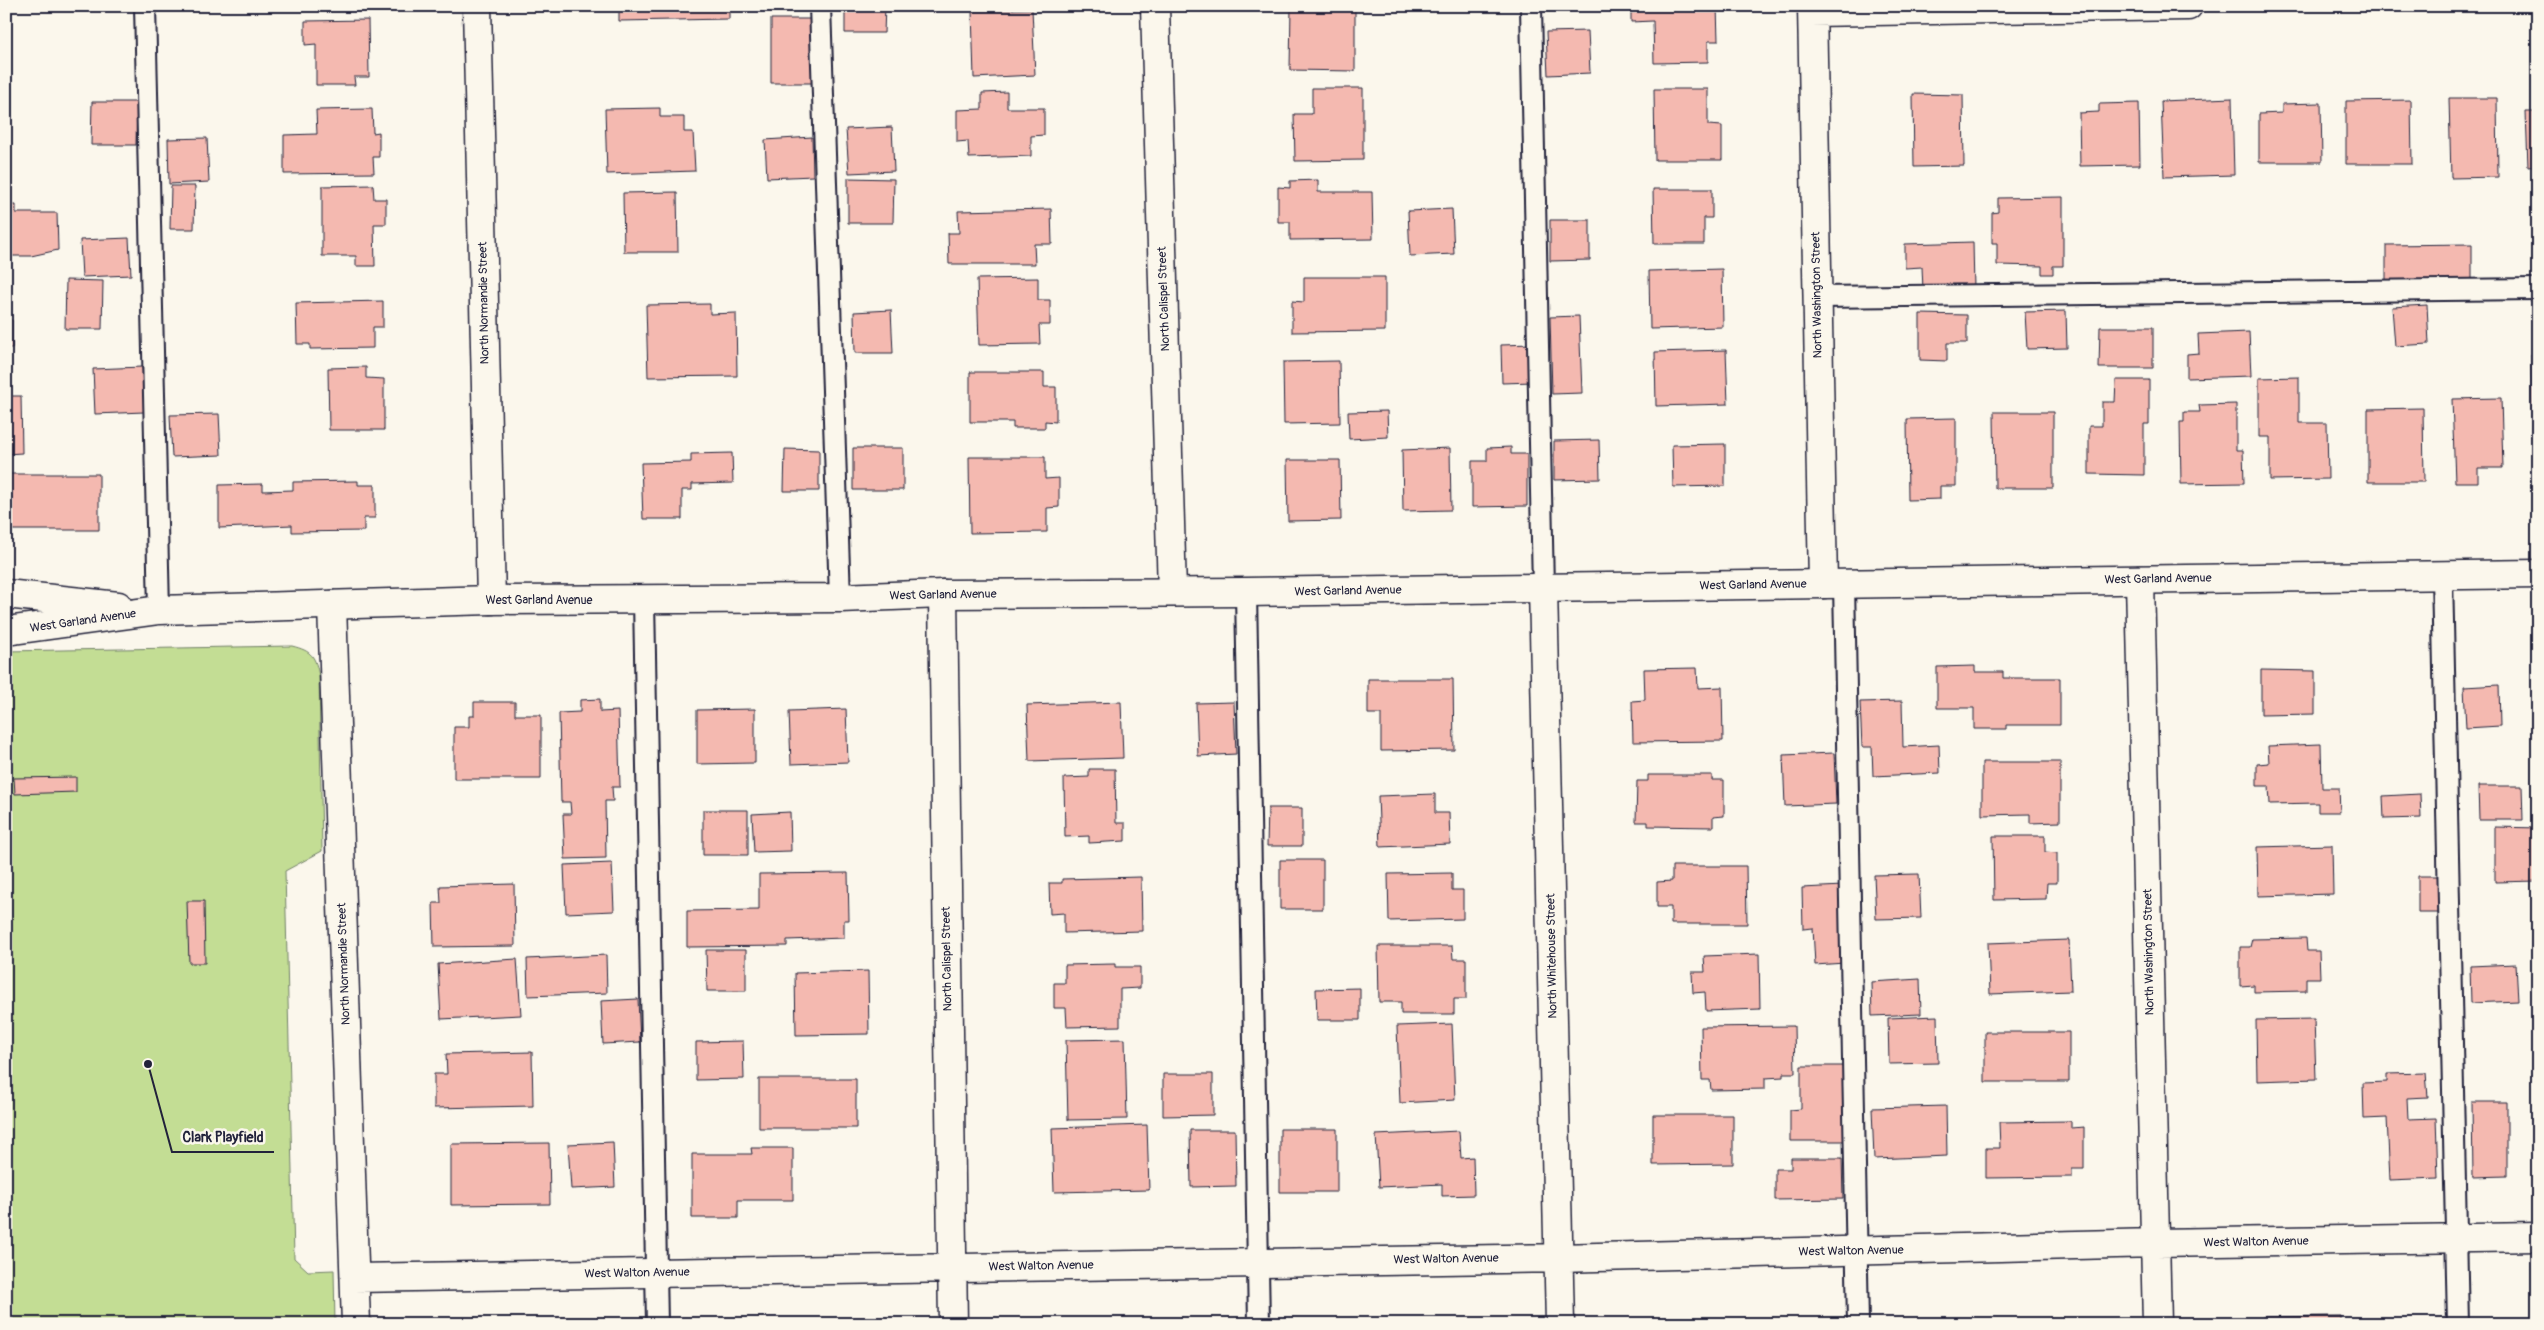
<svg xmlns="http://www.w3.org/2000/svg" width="2544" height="1330" font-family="Pangolin,sans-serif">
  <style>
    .green { fill: #c3dd94; stroke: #728068 }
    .building { fill: #f4b9b0; stroke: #22223b }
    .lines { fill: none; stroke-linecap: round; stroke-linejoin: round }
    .service-casing { stroke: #22223b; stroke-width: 24 }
    .minor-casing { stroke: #22223b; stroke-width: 31 }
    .tertiary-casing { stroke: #22223b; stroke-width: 31 }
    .service { stroke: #fbf7ec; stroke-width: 20 }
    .minor { stroke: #fbf7ec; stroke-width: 28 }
    .tertiary { stroke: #fbf7ec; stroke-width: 28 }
    .labels { text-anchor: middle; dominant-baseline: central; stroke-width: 5; stroke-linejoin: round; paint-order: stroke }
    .street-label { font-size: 12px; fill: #22223b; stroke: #fbf7ec }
    .leader { fill: none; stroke: #22223b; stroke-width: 2 }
    .callout-dot { fill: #22223b; stroke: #fbf7ec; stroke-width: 2 }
    .callout-label { font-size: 14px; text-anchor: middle; font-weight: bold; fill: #22223b; stroke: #fbf7ec; stroke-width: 5; stroke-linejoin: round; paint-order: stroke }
  </style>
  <rect width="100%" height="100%" fill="#fbf7ec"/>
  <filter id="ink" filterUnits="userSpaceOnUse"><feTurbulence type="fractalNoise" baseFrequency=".02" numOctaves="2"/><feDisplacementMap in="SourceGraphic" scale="10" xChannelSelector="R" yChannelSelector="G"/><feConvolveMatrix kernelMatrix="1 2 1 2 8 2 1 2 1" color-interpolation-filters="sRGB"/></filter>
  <g filter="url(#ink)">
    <path class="green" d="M292 646C312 651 315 656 319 676L322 851 285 871 294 1258 308 1271 334 1270 335 1324H6V651Z"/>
    <path class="building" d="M619 6H729V19L619 21Z
      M845 6H885L884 33H845Z
      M1291 6 1355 7V71L1290 70Z
      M1631 6H1717L1718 41H1708V62L1654 63 1653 21 1631 22Z
      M1032 9 1035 75 974 78 972 11Z
      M771 19H818L819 83H771Z
      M368 20 369 77H354L355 85H316V44L305 45V21Z
      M6 23H8L10 76H6Z
      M1588 31 1590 73 1548 75 1546 32Z
      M1312 88H1363V160L1295 161 1294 114H1312Z
      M1654 89H1708V125L1722 126V160H1655Z
      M1007 92V108H1044V135L1031 136V156L969 158 968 141 957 142V110L982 109V93Z
      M1913 94 1963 95 1964 166 1914 167Z
      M2232 98 2234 175 2164 177 2161 101Z
      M2449 98H2497L2498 177 2451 178Z
      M2411 100 2412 164H2346V101Z
      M92 102H137L136 145H91Z
      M2139 103 2140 165 2080 166 2079 113 2099 112V104Z
      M2321 103 2322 162H2259V114L2282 113V104Z
      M660 108V117H684V132H693L695 171 607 174 605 109Z
      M372 109 373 133 379 132V157H373L374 173 284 174V135L317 134 316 110Z
      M2526 112H2538V187L2537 166 2528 167Z
      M892 127 894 171 849 173 846 129Z
      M812 137 813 176 767 178 765 140Z
      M207 138 209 182 169 184 168 139Z
      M848 178 894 179 893 223H848Z
      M1318 180V192H1372L1373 239 1290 240V222H1278V187L1290 188V181Z
      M373 185 374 199H386V224H374L375 266H356V256H322V186Z
      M171 186H195L194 229H170Z
      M1653 189H1712V218H1704V244H1654Z
      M677 192 678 252H624L623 193Z
      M2063 197V266H2053V274H2042V266L1997 265V243H1992V213L1998 212V198Z
      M6 205H16V213H57L58 250 31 256H6Z
      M1051 209 1052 244H1034L1035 264H949L948 233H959L958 211Z
      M1452 209 1454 254 1410 256 1408 211Z
      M1550 220H1590V260L1550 261Z
      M129 238 131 275 82 277 80 240Z
      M1973 242 1974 289 1923 290 1922 267 1905 268V244Z
      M2472 244V280L2386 281V245Z
      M1722 269 1723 327 1650 329 1649 271Z
      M1304 277H1385V331L1292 332V301L1304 302Z
      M1038 278V300H1050V325H1039L1040 344 979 345 977 279Z
      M66 280 103 281 102 329H65Z
      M383 301V327H373V348L310 349V344H297L296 303Z
      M710 304V314L736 313 737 376 648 377 646 305Z
      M2427 305 2429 344 2395 346 2392 307Z
      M891 310 893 353H855L854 312Z
      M2066 311 2067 348 2027 349 2025 312Z
      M1920 314 1967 315V343H1947V361L1920 360Z
      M1579 316 1582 393 1552 394 1550 317Z
      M6 320H12V348H6Z
      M2100 327H2153V368H2099Z
      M2249 332 2251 376 2187 378V354L2199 353 2198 334Z
      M1532 344 1533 382 1502 383 1501 345Z
      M1726 350 1728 404 1656 406 1655 352Z
      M2531 354H2538V463H2533Z
      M1339 361 1340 423 1284 424 1283 362Z
      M142 367 144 412 95 414 93 369Z
      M366 367V378L384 379V430H329L328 368Z
      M970 372H1044V387H1056V422L1045 421V428H1013V422H970Z
      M2299 377V423H2327L2328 479 2270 480V437H2259V378Z
      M2116 380H2149V424H2144V475L2089 474V426H2102V402H2115Z
      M6 396H21L22 453 6 454Z
      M2501 398 2503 468H2478V482H2455L2452 399Z
      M2236 404V450H2243L2244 483 2181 484 2180 422H2184V412H2200L2199 405Z
      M2423 408 2424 482H2368V409Z
      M1387 411 1388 437 1349 439 1348 412Z
      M1994 412H2053V488H1995Z
      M219 414 221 455 172 457 170 415Z
      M1956 418V486H1940V499L1908 500 1907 419Z
      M1599 440 1600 479 1554 480V441Z
      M1725 444V486L1673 487 1672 445Z
      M1511 447V454H1527V506L1472 507V461H1487V448Z
      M853 448H903V490H853Z
      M1450 448 1451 510 1403 511 1402 450Z
      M785 449 819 450V491H784Z
      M732 453 733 483 692 484V490H682V519H643L641 463 691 462V454Z
      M969 457H1045V479L1059 478V507L1047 508V532L970 533Z
      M1287 460H1340L1341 520 1288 521Z
      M6 474H99V530H6Z
      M358 481V485H375V518H364V531L292 532V525L219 528V485L263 484V491L293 490V482Z
      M1975 666V672H2003V678H2060V725H2006V729H1974V708H1937V667Z
      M1697 668 1698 688 1722 687 1723 741 1633 742 1632 701 1645 700 1644 669Z
      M2261 670 2315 671V714L2261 715Z
      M1368 679H1453L1454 750 1381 751V714H1368Z
      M2499 685 2500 726 2466 728 2464 687Z
      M600 699V712L618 711 620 787H612L613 801H605L606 858 565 859 563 814H571L570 802H561L559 713 580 712V700Z
      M1902 701 1903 747 1939 745 1940 773 1873 776 1872 747H1862L1860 702Z
      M474 702H515V715H541V779H454V727H469V716H474Z
      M1121 702 1123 758 1029 761 1027 705Z
      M1234 702 1236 754 1198 756 1196 703Z
      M755 709V763L697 764V710Z
      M846 709 848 762 791 764 789 711Z
      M2321 744 2322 788H2339L2340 812H2318V803L2270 804 2269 786H2257V764L2269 763 2268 746Z
      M1834 753 1836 804 1785 806 1783 755Z
      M1982 762H2060V822L2030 823V814L1982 815Z
      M1089 769H1115L1116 823H1125V841L1089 843V836L1065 837 1064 778 1089 777Z
      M1648 775H1712V780H1724V816L1713 817V827L1648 826V822H1636L1637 781H1648Z
      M76 777V792L15 794 14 778Z
      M2478 786H2522L2523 820H2479Z
      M1435 794V813H1449L1450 844 1380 847 1378 796Z
      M2420 794 2421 818 2384 819 2383 796Z
      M1268 808H1302V846H1267Z
      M703 810H748V855H703Z
      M790 812 791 851 754 852 752 814Z
      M2495 827 2538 828V881L2495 882Z
      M1993 836H2045V852L2057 853V883H2047L2046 899 1994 900Z
      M2332 845 2333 894 2258 896 2257 847Z
      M1280 860H1323V909H1280Z
      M612 863 614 911 566 913 564 865Z
      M1672 866H1746L1747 924H1671V907H1657V882L1672 881Z
      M848 873 849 920H844V938L787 940V946L687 947V911L759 910V874Z
      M1452 873V890H1463V919L1389 921 1388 874Z
      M1919 874 1921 918 1876 919 1874 875Z
      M2418 876H2443L2442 913H2418Z
      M1141 877 1142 931 1064 933V913L1050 914 1049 883H1062V879Z
      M514 884 515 946 434 947 433 903H441L440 886Z
      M1843 886 1845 963 1815 965 1813 928 1803 929 1802 888Z
      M187 901H204L205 963H189Z
      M2306 938 2307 951H2319L2320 978H2306V991L2254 992V985L2240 986V947H2250L2252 939Z
      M2069 940 2071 991 1990 994 1988 943Z
      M1378 946H1452L1453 959H1466V999H1454V1014H1401V1002H1379Z
      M706 950H746V991H707Z
      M1759 954 1760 1009 1706 1011 1705 992 1693 993 1692 972H1705L1704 956Z
      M606 955 607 993 528 996 527 959Z
      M517 959 521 1015 441 1019 438 964Z
      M1115 964V967H1140V988L1120 989V1026L1067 1027 1066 1008H1054V983H1065V965Z
      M2516 964 2518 1001 2471 1003 2470 966Z
      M868 971 869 1034 796 1035 795 973Z
      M1920 979 1921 1014 1872 1016 1871 982Z
      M1360 988V1020H1317L1316 989Z
      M638 999 640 1042 603 1044 601 1001Z
      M1937 1016 1938 1063 1889 1064 1888 1018Z
      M2314 1019 2316 1079 2257 1081 2256 1020Z
      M1452 1024 1455 1100 1400 1103 1397 1026Z
      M1794 1026 1795 1073H1783V1077L1765 1078V1089L1711 1090 1710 1080H1702L1701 1027Z
      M1985 1032H2069V1082H1985Z
      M1125 1039 1127 1119 1068 1120 1066 1040Z
      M743 1041 744 1079 696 1080V1042Z
      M532 1052 533 1106 434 1108V1074H447L446 1054Z
      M1801 1066H1848L1847 1141H1790V1110L1801 1109Z
      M2426 1073 2428 1097 2407 1098 2408 1119 2436 1118 2438 1178 2390 1180 2387 1118 2364 1119 2363 1083 2387 1082V1074Z
      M1163 1074H1213V1115L1163 1116Z
      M759 1079H856V1128H759Z
      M2472 1102H2507V1176L2473 1177Z
      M1946 1106 1947 1156 1874 1159 1872 1108Z
      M1653 1115H1733V1164L1653 1165Z
      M2071 1121V1128L2084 1127V1169H2072V1177L1986 1178V1148H2000L1999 1122Z
      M1147 1125 1149 1190 1054 1192 1052 1128Z
      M1280 1129H1337V1192H1280Z
      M1190 1130H1235L1236 1186 1191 1187Z
      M1459 1131 1461 1158 1473 1157 1474 1195 1442 1196V1184L1379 1187 1376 1135Z
      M613 1142 615 1187 571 1189 568 1144Z
      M549 1143 550 1204 451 1205V1144Z
      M751 1148H793V1200H738V1218H692V1154H752Z
      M1791 1158H1842L1843 1199 1775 1200V1169H1791Z
      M2340 1316V1324H2262V1317Z"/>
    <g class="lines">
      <g class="service-casing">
        <path id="service" d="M145 6 159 610
          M820 6 840 598
          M1531 6 1543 588
          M1817 297 2538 289
          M2442 575 2458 1324
          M1844 583 1858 1324
          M1246 592 1259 1324
          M644 599 657 1324"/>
      </g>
      <g class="minor-casing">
        <path id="minor" d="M477 6 491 600
          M1155 6 1172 592
          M1812 6 1823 584
          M1812 12 2188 6
          M2140 580 2157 1324
          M1543 588 1560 1324
          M943 594 953 1324
          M332 605 356 1324
          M355 1278 1558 1258 2156 1243 2538 1237"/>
      </g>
      <g class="tertiary-casing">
        <path id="tertiary" d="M6 594 118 606
          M6 631 159 610 491 600 840 598 943 594 1246 592 2538 574"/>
      </g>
      <use href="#service" class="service"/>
      <use href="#minor" class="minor"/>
      <use href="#tertiary" class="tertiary"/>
    </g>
  </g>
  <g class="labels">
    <g class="street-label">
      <text transform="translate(1817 295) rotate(-91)">North Washington Street</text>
      <text transform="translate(1164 299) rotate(-92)">North Calispel Street</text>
      <text transform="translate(484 303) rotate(-91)">North Normandie Street</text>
      <text transform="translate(2158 579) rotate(-1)">West Garland Avenue</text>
      <text transform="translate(1753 585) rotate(-1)">West Garland Avenue</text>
      <text transform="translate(1348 591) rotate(-1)">West Garland Avenue</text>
      <text transform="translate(943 595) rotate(-1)">West Garland Avenue</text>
      <text x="539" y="600">West Garland Avenue</text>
      <text transform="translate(83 621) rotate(-8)">West Garland Avenue</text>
      <text transform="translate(2149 952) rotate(-91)">North Washington Street</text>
      <text transform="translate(1552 956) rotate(-91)">North Whitehouse Street</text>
      <text transform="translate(947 959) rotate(-91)">North Calispel Street</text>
      <text transform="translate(344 964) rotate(-92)">North Normandie Street</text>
      <text transform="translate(2256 1242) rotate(-1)">West Walton Avenue</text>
      <text transform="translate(1851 1251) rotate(-1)">West Walton Avenue</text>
      <text transform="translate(1446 1259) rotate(-1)">West Walton Avenue</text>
      <text transform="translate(1041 1266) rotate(-1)">West Walton Avenue</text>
      <text transform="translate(637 1273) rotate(-1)">West Walton Avenue</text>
    </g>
  </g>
  <path class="leader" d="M148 1064L172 1152H274"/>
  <circle class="callout-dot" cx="148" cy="1064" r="5"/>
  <g class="callout-label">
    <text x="223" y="1142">Clark Playfield</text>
  </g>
  <rect width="2544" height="1330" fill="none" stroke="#fbf7ec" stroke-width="25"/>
  <rect x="12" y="12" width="2519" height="1305" fill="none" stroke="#22223b" stroke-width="2" filter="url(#ink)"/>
</svg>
